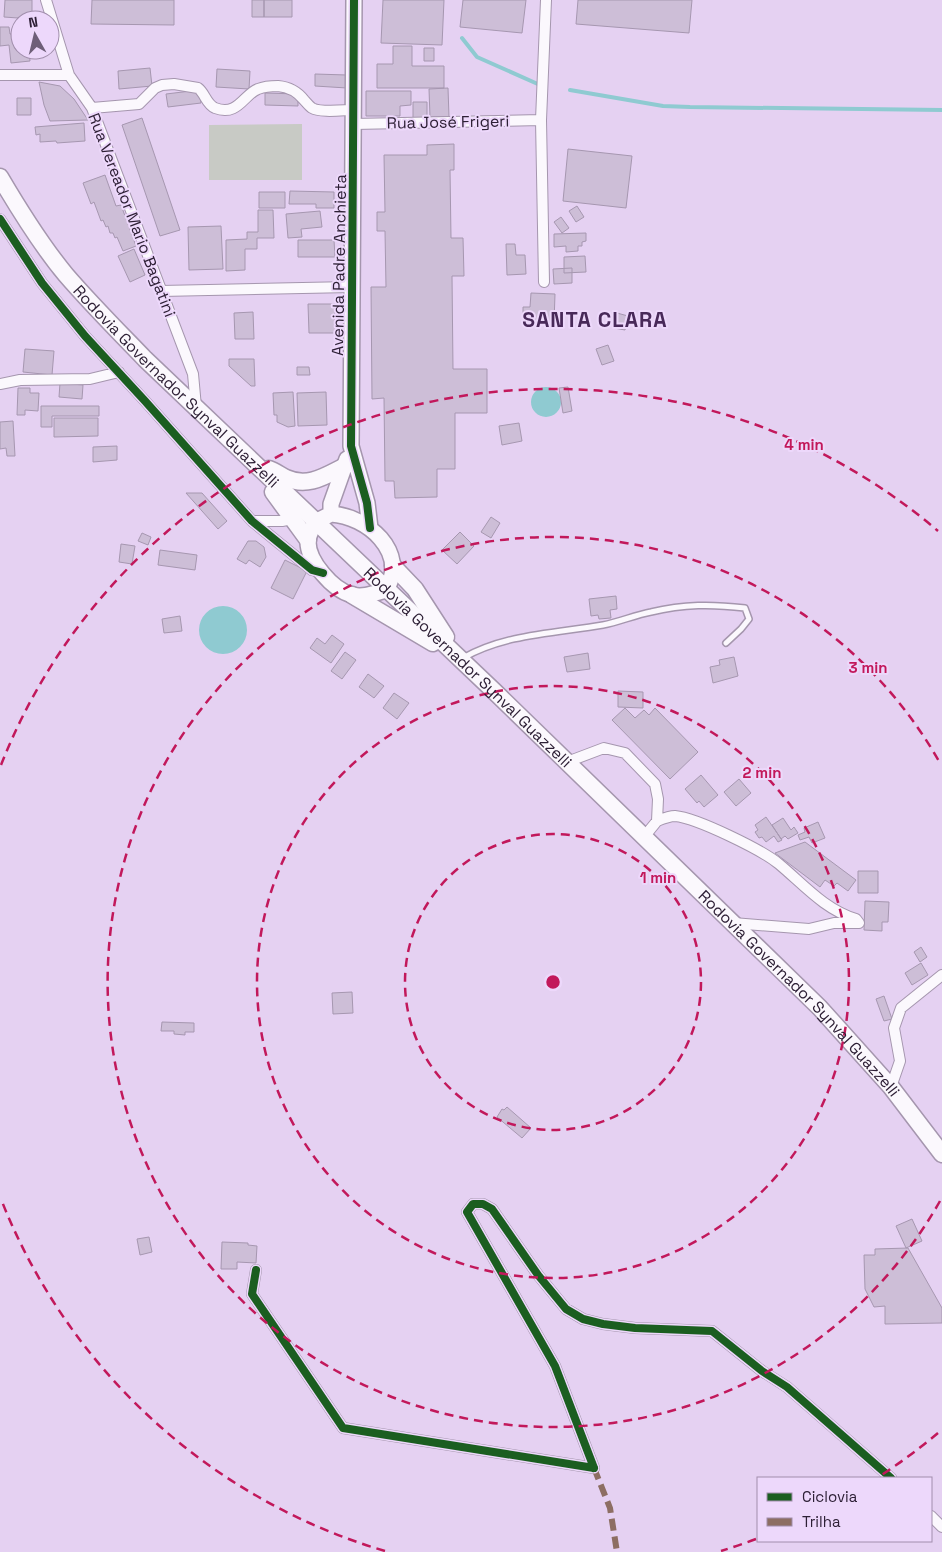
<svg xmlns="http://www.w3.org/2000/svg" width="942" height="1552" font-family="'Space Grotesk',sans-serif">
  <style>
    .green { fill: #c8cac5 }
    .water { fill: #8fcad1 }
    .lines { fill: none; stroke-linecap: round; stroke-linejoin: round }
    .stream { stroke: #8fcad1; stroke-width: 4 }
    .building { fill: #cdbed7; stroke: #a697b0 }
    .lane-casing { stroke: #a596ae; stroke-width: 8 }
    .street-casing { stroke: #a596ae; stroke-width: 12 }
    .secondary-casing { stroke: #a596ae; stroke-width: 18 }
    .primary-casing { stroke: #a596ae; stroke-width: 19 }
    .lane { stroke: #fbf8fd; stroke-width: 5 }
    .street { stroke: #fbf8fd; stroke-width: 10 }
    .secondary { stroke: #fbf8fd; stroke-width: 15 }
    .primary { stroke: #fbf8fd; stroke-width: 16 }
    .quiet { stroke: #8d6e63; stroke-width: 6; stroke-dasharray: 12 6; stroke-linecap: butt }
    .cycleway-casing { stroke: #edd8fb; stroke-width: 11 }
    .cycleway { stroke: #1b5e20; stroke-width: 8 }
    .ring { fill: none; stroke: #c2185b; stroke-width: 2.5; stroke-dasharray: 9 6 }
    .labels { text-anchor: middle; dominant-baseline: central; stroke-width: 4; stroke-linejoin: round; paint-order: stroke }
    .street-label { font-size: 16px; fill: #2e2036; stroke: #edd8fb }
    .district-label { font-size: 21px; font-weight: bold; letter-spacing: 1px; fill: #482959; stroke: #edd8fb }
    .centre { fill: #c2185b; stroke: #edd8fb; stroke-width: 2.5 }
    .ring-label { font-size: 15px; text-anchor: middle; font-weight: bold; fill: #c2185b; stroke: #edd8fb; stroke-width: 4; stroke-linejoin: round; paint-order: stroke }
  </style>
  <rect width="100%" height="100%" fill="#e5d1f2"/>
  <path class="green" d="M302 124V180H209V125Z"/>
  <path class="water" d="M531 402a15 15 0 1 1 30 0a15 15 0 1 1-30 0Z
    M199 630a24 24 0 1 1 48 0a24 24 0 1 1-48 0Z"/>
  <g class="lines">
    <path class="stream" d="M462 38 477 57 540 85
      M570 90 663 106 690 107 942 110"/>
  </g>
  <path class="building" d="M5 0H32V19L4 17Z
    M92 0H174V25L91 24Z
    M252 0H264V17H252Z
    M264 0H292V17H264Z
    M383 0H444L442 45 381 43Z
    M463 0H526L522 33 460 27Z
    M578 0H692L689 33 576 24Z
    M0 27H9L10 34 20 33V50H29L30 61 11 63 9 45 0 46Z
    M393 46H412V66H444V88H377V64H393Z
    M424 48H434V61H424Z
    M150 68 152 86 119 89 118 71Z
    M217 69 250 71 249 89 216 87Z
    M315 74 347 75V88L315 86Z
    M39 82 60 86 74 99 88 120 50 121 44 105Z
    M448 88 449 117H430L429 89Z
    M199 90 201 103 168 107 166 94Z
    M366 91H411V105L400 106V116H366Z
    M265 93 298 94V106L265 105Z
    M17 98H31V115H17Z
    M413 102H427V118H413Z
    M142 118 180 230 160 236 122 125Z
    M84 123 85 141 57 143 56 141 40 142V134L36 135 35 127Z
    M454 144V170H450L451 238H463L464 276H452L453 369H487V413H455V469H437V497L395 498 394 481H385L384 398 372 399 371 287H386L385 231H377V212H385L384 155H427V145Z
    M568 149 632 156 626 208 563 201Z
    M105 175 116 206 121 205 136 246 123 251 117 237 115 238 113 233H110L108 226 106 227 103 220 101 221 94 202 91 204 83 183Z
    M290 191 334 192V208H316V204H289Z
    M259 192H285V208H259Z
    M577 206 584 217 576 222 569 211Z
    M258 210H273L274 238H257V249H245V270L226 271V240L247 239V232H258Z
    M320 211 322 227 301 229 302 237 288 238 286 214Z
    M561 217 569 228 562 233 554 222Z
    M221 226 223 269 189 270 188 227Z
    M586 233V241L582 242V246H578V251L566 252V246L554 247V234Z
    M298 240H334L335 257H298Z
    M506 244H515L516 255H525L526 274 507 275Z
    M134 249 145 275 130 282 118 256Z
    M585 256 586 272 564 273V257Z
    M572 268V283L554 284 553 269Z
    M531 293 555 294 554 323 523 321V307H530Z
    M308 304H335V333H309Z
    M253 312 254 339H235L234 313Z
    M617 313 628 316 625 330 614 328Z
    M608 345 614 361 602 365 596 349Z
    M25 349 54 351 52 375 23 372Z
    M229 359H254L255 386H251L229 366Z
    M297 367H309L310 375H297Z
    M60 383 83 385 82 399 59 397Z
    M568 387 572 411 563 413 559 388Z
    M18 388H30V393H39L38 411 25 410V415H17Z
    M293 392 295 426 288 427 277 422V415H274L273 393Z
    M326 392 327 425 298 426 297 393Z
    M41 406H99V416H52V427H41Z
    M54 418H98V436L54 437Z
    M13 421 15 456H7L6 448 0 449V422Z
    M519 423 522 441 502 445 499 426Z
    M117 446V460L93 462V447Z
    M186 493H202L227 521 218 529Z
    M491 517 500 523 491 538 481 532Z
    M460 532 474 546 457 564 442 550Z
    M142 533 151 537 148 545 138 541Z
    M248 541H256L264 547 266 557 260 567 249 560 246 564 237 559Z
    M121 544 135 546 132 564 119 562Z
    M160 550 197 555 195 570 158 565Z
    M285 560 307 571 293 599 271 588Z
    M616 596 617 609 610 610 611 618 599 619 598 615 591 616 589 599Z
    M180 616 182 631 164 633 162 619Z
    M332 635 344 644 331 663 310 648 317 638 325 644Z
    M345 652 356 660 342 679 331 671Z
    M588 653 590 669 567 672 564 657Z
    M734 657 738 676 713 683 710 667 720 665 719 660Z
    M368 674 384 686 374 698 359 687Z
    M618 691 643 692V708L618 707Z
    M394 693 409 703 397 719 383 708Z
    M625 708 635 718 644 710 649 715 655 708 698 752 670 779 612 720Z
    M701 775 718 795 704 807 699 801 697 803 685 789Z
    M739 779 751 793 736 806 724 792Z
    M766 817 782 840 778 842 774 836 766 842 762 837 759 838 755 832 758 830 755 825Z
    M783 818 791 830 794 827 798 833 788 839 785 836 781 839 772 825Z
    M818 822 825 838 812 843 809 837 800 840 798 835 805 832 804 828Z
    M805 842 856 880 848 891 837 883 834 886 825 880 820 887 775 853Z
    M858 871H878V893H858Z
    M865 901 889 902 888 922H882V931L864 930Z
    M921 947 927 957 920 962 914 952Z
    M921 963 928 975 912 985 905 973Z
    M352 992 353 1013 333 1014 332 993Z
    M884 996 892 1019 884 1021 876 999Z
    M162 1022 194 1023V1032H185V1035L174 1034V1031H161Z
    M507 1107 531 1128 522 1138 497 1117 502 1109 504 1110Z
    M912 1219 922 1241 906 1248 896 1226Z
    M149 1237 152 1252 140 1255 137 1239Z
    M222 1242 248 1243V1245L257 1246 256 1263 237 1262V1269H221Z
    M908 1248 942 1308V1323L885 1324V1306L874 1307 865 1289 864 1255H875V1249Z"/>
  <g class="lines">
    <g class="lane-casing">
      <path id="lane" d="M463 658C505 634 556 633 603 625 619 622 635 615 651 612 684 604 712 604 745 608L749 619 741 629 726 643"/>
    </g>
    <g class="street-casing">
      <path id="street" d="M46 0 69 75 92 108 193 374 196 407
        M0 75H69
        M92 108 139 104 155 88 162 85 174 84 198 88C205 93 206 104 215 108 238 117 244 94 258 89 263 87 272 86 278 86 289 87 297 91 304 100 306 102 309 106 312 108 320 113 344 110 354 110
        M354 124 541 120
        M0 219 42 283 85 336 145 401 252 521 312 570 320 572
        M544 282 541 120 546 0
        M161 291 351 287
        M0 384 20 380 90 379 119 372
        M252 521H282L292 519
        M567 762 604 748 625 753 655 784 658 799 657 821 644 837
        M657 821C662 819 670 816 675 816 697 818 762 850 779 864 803 884 825 910 856 919L859 923
        M733 923 809 929 834 923H858
        M891 1087 900 1061 894 1028 901 1008 942 975
        M256 1270 252 1294 343 1428 594 1468
        M594 1468 555 1366 467 1212 473 1204H483L492 1209 538 1275 566 1309 583 1319 603 1324 635 1328 712 1331 762 1371 787 1387 891 1478
        M931 1516 942 1527"/>
    </g>
    <g class="secondary-casing">
      <path id="secondary" d="M354 0 351 446 367 503 370 528
        M331 514C367 516 409 552 386 590 375 593 364 598 352 595 333 590 307 561 308 540 309 534 313 527 315 522Z
        M331 514V504L347 459"/>
    </g>
    <g class="primary-casing">
      <g id="primary">
        <path id="s1" d="M0 177C20 211 41 245 66 275 91 304 118 331 145 359L495 692 820 1008 891 1087 942 1154"/>
        <path d="M269 469C275 471 280 475 286 478 308 488 325 476 345 466"/>
        <path d="M273 492 308 540"/>
        <path d="M393 566 415 589 446 637"/>
        <path d="M352 595 433 643"/>
      </g>
    </g>
    <use href="#lane" class="lane"/>
    <use href="#street" class="street"/>
    <use href="#secondary" class="secondary"/>
    <use href="#primary" class="primary"/>
    <path class="quiet" d="M594 1468 610 1508 617 1552"/>
    <g class="cycleway-casing">
      <path id="cycleway" d="M354 0 351 446 367 503 370 528
        M0 219 42 283 85 336 145 401 252 521 312 570 323 573
        M256 1270 252 1294 343 1428 594 1468
        M594 1468 555 1366 467 1212 473 1204H483L492 1209 538 1275 566 1309 583 1319 603 1324 635 1328 712 1331 762 1371 787 1387 891 1478"/>
    </g>
    <use href="#cycleway" class="cycleway"/>
  </g>
  <g class="ring">
    <circle cx="553" cy="982" r="148"/>
    <circle cx="553" cy="982" r="296"/>
    <path d="M940 1201A445 445 0 1 1 940 763"/>
    <path d="M938 1433A593 593 0 0 1 880 1476M756 1539A593 593 0 0 1 721 1551M385 1551A593 593 0 0 1 1 1199M1 765A593 593 0 0 1 938 531"/>
  </g>
  <g class="labels">
    <g class="street-label">
      <text transform="translate(448 122) rotate(-1)">Rua José Frigeri</text>
      <text transform="translate(132 215) rotate(69)">Rua Vereador Mario Bagatini</text>
      <text transform="translate(339 265) rotate(-89)">Avenida Padre Anchieta</text>
      <text stroke="none"><textPath href="#s1" startOffset="275">Rodovia Governador Synval Guazzelli</textPath></text>
      <text stroke="none"><textPath href="#s1" startOffset="680">Rodovia Governador Synval Guazzelli</textPath></text>
      <text stroke="none"><textPath href="#s1" startOffset="1145">Rodovia Governador Synval Guazzelli</textPath></text>
    </g>
    <g class="district-label">
      <text x="595" y="319">SANTA CLARA</text>
    </g>
  </g>
  <circle cx="553" cy="982" r="8" class="centre"/>
  <g class="ring-label">
    <text x="804" y="450">4 min</text>
    <text x="868" y="673">3 min</text>
    <text x="762" y="778">2 min</text>
    <text x="658" y="883">1 min</text>
  </g>
  <rect x="757" y="1477" width="175" height="65" fill="#edd8fb" stroke="#a18eac"/>
  <rect x="767" y="1493" width="25" height="8" fill="#1b5e20" stroke="#a18eac"/>
  <text x="802" y="1502" font-size="15" fill="#2e2036">Ciclovia</text>
  <rect x="767" y="1518" width="25" height="8" fill="#8d6e63" stroke="#a18eac"/>
  <text x="802" y="1527" font-size="15" fill="#2e2036">Trilha</text>
  <g transform="translate(35 35) rotate(352)"><circle r="24" fill="#edd8fb" stroke="#a18eac"/>
  <path d="M0-4L9 19L0 12L-9 19Z" fill="#6e5e78"/>
  <text y="-8" font-size="14" font-weight="bold" text-anchor="middle" fill="#2e2036">N</text>
  </g>
</svg>
